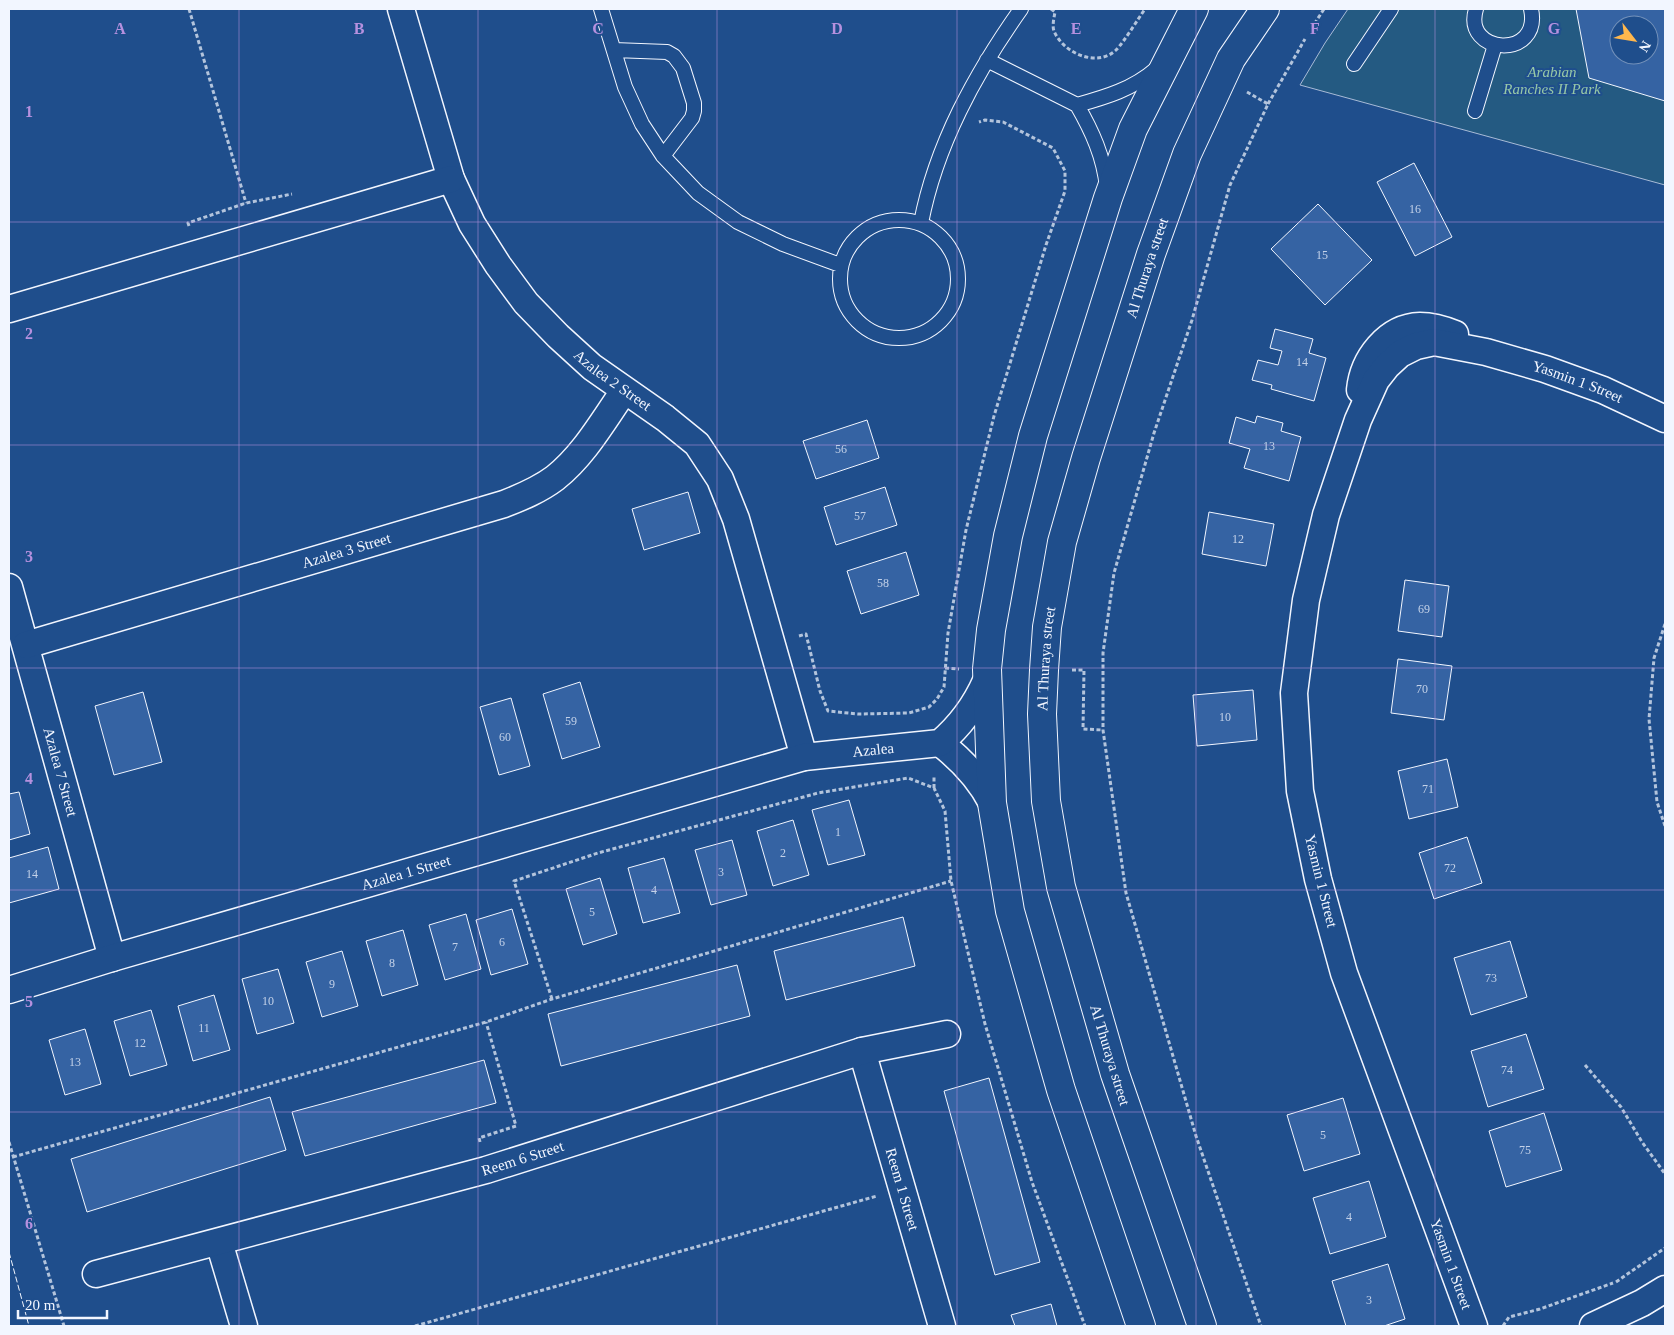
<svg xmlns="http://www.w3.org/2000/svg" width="1674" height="1335" font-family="'Times New Roman',serif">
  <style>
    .green { fill: #245a82; stroke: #a8bbd7; fill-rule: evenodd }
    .building { fill: #3563a3; stroke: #f2f6ff; fill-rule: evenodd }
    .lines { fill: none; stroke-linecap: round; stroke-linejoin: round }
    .service-casing { stroke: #f2f6ff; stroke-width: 16 }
    .minor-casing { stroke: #f2f6ff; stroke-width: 29 }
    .tertiary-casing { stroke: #f2f6ff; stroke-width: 30 }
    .path { stroke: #b3c4dc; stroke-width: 3; stroke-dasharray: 4 2.5; stroke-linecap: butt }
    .service { stroke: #1f4e8c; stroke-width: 14 }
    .minor { stroke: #1f4e8c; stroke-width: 26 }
    .tertiary { stroke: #1f4e8c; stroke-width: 28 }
    .fence { stroke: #f2f6ff; stroke-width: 1; stroke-dasharray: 6 2.5; stroke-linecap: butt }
    .grid { fill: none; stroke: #b691df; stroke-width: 1; stroke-opacity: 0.55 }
    .labels { text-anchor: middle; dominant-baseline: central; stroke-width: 4; stroke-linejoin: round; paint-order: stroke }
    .number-label { font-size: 12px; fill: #c3d1e8 }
    .park-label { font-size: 15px; font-style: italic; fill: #97c8a6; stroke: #1f4e8c }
    .street-label { font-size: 15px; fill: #f2f6ff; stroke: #1f4e8c }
    .grid-label { font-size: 16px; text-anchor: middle; font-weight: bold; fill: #b691df; stroke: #1f4e8c; stroke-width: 4; stroke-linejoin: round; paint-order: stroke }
  </style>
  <rect width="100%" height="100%" fill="#1f4e8c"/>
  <path class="green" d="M1348 9H1665V185L1300 85 1325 43ZM1619 25H1649V55H1619Z"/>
  <path class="building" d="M1576 9H1665V101L1589 78ZM1619 25H1649V55H1619Z
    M1414 163 1452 237 1415 256 1377 182Z
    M1318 204 1372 260 1325 305 1271 249Z
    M1275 329 1313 339 1309 353 1326 358 1314 401 1271 389 1272 385 1252 380 1258 360 1278 365 1282 351 1270 348Z
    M1257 416 1283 423 1281 431 1301 437 1289 481 1244 468 1250 449 1229 443 1236 417 1255 423Z
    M867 420 879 458 816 479 803 441Z
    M885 487 897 525 836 545 824 507Z
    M688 492 700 533 644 550 632 509Z
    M1209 512 1274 524 1266 566 1202 554Z
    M906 552 919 595 861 614 847 571Z
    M1405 580 1449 586 1442 637 1398 631Z
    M1398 659 1452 666 1444 720 1391 713Z
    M580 682 600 747 562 759 543 694Z
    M1253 690 1257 740 1197 746 1193 695Z
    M143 692 162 762 114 775 95 706Z
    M511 698 530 766 499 775 480 707Z
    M1447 759 1458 807 1409 819 1398 771Z
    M19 792 30 834 9 840V794Z
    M849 800 865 855 828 865 812 810Z
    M793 820 809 875 773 886 757 831Z
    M1467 837 1482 883 1434 899 1419 853Z
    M732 840 747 895 711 905 695 850Z
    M48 847 59 889 9 903V858Z
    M664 858 680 913 643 923 628 868Z
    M600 878 617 934 583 945 566 889Z
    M512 909 528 964 491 975 476 920Z
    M466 914 481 969 445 980 429 925Z
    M903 917 915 966 786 1000 774 951Z
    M403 930 418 985 382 996 366 941Z
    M1510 941 1527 997 1471 1015 1454 958Z
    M342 951 358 1006 322 1017 306 962Z
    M737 965 750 1016 561 1066 548 1014Z
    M278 969 294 1023 257 1034 242 979Z
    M214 995 230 1050 193 1061 178 1006Z
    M151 1010 167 1065 130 1076 114 1021Z
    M85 1029 101 1084 65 1095 49 1040Z
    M1526 1034 1544 1089 1488 1107 1471 1051Z
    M484 1060 496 1103 305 1156 292 1112Z
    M989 1078 1040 1262 995 1275 944 1091Z
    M270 1097 286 1150 87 1212 71 1159Z
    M1343 1098 1360 1154 1304 1171 1287 1115Z
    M1544 1113 1562 1170 1506 1187 1489 1131Z
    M1369 1181 1386 1237 1330 1254 1313 1198Z
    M1388 1264 1405 1319 1384 1326H1346L1332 1281Z
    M1051 1304 1057 1326H1015L1011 1315Z"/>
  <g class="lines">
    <g class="service-casing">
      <path id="service" d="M601 9 625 87 642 124 663 156 698 193 738 222 783 244 840 265
        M1476 9C1462 55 1542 60 1531 9
        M614 50 667 52 674 56 683 68 694 103V111L692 118 663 156
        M987 60 1077 105C1106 97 1133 89 1156 69
        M1354 64 1391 9
        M1077 105C1092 131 1104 157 1107 188
        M1475 111 1495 45
        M840 279a59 59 0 1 1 118 0a59 59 0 1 1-118 0Z
        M921 223C936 145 975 74 1021 9"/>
    </g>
    <g class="minor-casing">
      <g id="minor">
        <path id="s1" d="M401 9 451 179 472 224 498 265 526 303 558 336 592 367 665 418 697 444 720 479 736 519 804 757"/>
        <path d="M9 309 451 179"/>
        <path d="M1360 390C1363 359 1387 327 1420 326 1432 326 1443 329 1455 334"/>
        <path id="s2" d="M9 587 112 958"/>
        <path id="s3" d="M26 645 504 504C522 497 539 490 555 478 584 455 603 421 624 391"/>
        <path d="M940 743C962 760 979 778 992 803"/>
        <path id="s4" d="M9 990 112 958 804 757 940 743C961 725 975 706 986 681"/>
        <path id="s5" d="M862 1051 942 1326"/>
        <path d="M219 1242 244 1326"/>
        <path id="s6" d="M96 1274 486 1170 862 1051 947 1034"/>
        <path id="s7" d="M1474 1326 1344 973 1318 879 1300 791 1294 693 1306 600 1326 515 1358 420 1376 380 1387 366 1400 354 1416 346 1434 342 1486 352 1545 369 1603 390 1665 419"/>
        <path d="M1593 1326 1642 1303 1665 1289"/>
      </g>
    </g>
    <g class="tertiary-casing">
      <g id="tertiary">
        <path d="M1141 1326 1061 1090 1010 911 992 803 987 669 991 630 1008 536 1033 436 1108 198 1133 129 1194 9"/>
        <path id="s8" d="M1202 1326 1115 1074 1061 887 1046 801 1042 714 1044 670 1047 627 1062 542 1086 458 1151 254 1187 154 1231 59 1265 9"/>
      </g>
    </g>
    <path class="path" d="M189 9 246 203
      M1051 9 1055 12C1054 18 1052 26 1054 31 1063 53 1097 68 1116 50 1124 42 1138 19 1145 9
      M1311 29 1324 9
      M1247 92 1268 104 1230 185 1192 320 1154 433 1114 573 1103 653V730L1126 893 1196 1136 1261 1326
      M1268 104 1305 39
      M189 226 188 223 246 203 292 194
      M1665 624 1654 658 1649 719 1657 802 1665 826
      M799 636 806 634 820 691 828 711 858 714 909 713 929 707 937 699 944 687 948 633 966 530 994 416 1046 245 1065 191V171L1053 148 1003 122 985 120 979 122
      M945 668 959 669
      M1072 670H1084L1083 729 1103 730
      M934 788V775
      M552 999 514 881 598 853 818 793 908 778 934 788 945 811 951 881 985 1024 1032 1182 1085 1326
      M1585 1065 1621 1107 1642 1142 1665 1174
      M9 1142 64 1326
      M480 1142 479 1138 516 1126 486 1022
      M13 1157 486 1022 552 999 951 881
      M1616 1282 1665 1248
      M415 1326 877 1196
      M1503 1326 1509 1317 1540 1309 1613 1283"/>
    <use href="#service" class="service"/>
    <use href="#minor" class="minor"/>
    <use href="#tertiary" class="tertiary"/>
    <path class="fence" d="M9 1252 29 1326"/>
  </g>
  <path class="grid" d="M239 9V1326M478 9V1326M717 9V1326M957 9V1326M1196 9V1326M1435 9V1326M9 222H1665M9 445H1665M9 668H1665M9 890H1665M9 1112H1665"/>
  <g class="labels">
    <g class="number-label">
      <text x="1415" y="209">16</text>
      <text x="1322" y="255">15</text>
      <text x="1302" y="362">14</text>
      <text x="1269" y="446">13</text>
      <text x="841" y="449">56</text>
      <text x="860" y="516">57</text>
      <text x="1238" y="539">12</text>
      <text x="883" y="583">58</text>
      <text x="1424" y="609">69</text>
      <text x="1422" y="689">70</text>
      <text x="1225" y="717">10</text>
      <text x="571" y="721">59</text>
      <text x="505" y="737">60</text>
      <text x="1428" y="789">71</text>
      <text x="838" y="832">1</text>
      <text x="783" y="853">2</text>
      <text x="1450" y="868">72</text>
      <text x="721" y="872">3</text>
      <text x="32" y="874">14</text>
      <text x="654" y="890">4</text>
      <text x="592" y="912">5</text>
      <text x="502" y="942">6</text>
      <text x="455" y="947">7</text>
      <text x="392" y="963">8</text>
      <text x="1491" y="978">73</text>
      <text x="332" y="984">9</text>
      <text x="268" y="1001">10</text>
      <text x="204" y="1028">11</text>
      <text x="140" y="1043">12</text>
      <text x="75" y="1062">13</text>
      <text x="1507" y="1070">74</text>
      <text x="1323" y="1135">5</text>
      <text x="1525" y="1150">75</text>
      <text x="1349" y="1217">4</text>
      <text x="1369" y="1300">3</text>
    </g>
    <g class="park-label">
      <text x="1552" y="72">Arabian<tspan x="1552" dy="17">Ranches II Park</tspan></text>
    </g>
    <g class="street-label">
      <text stroke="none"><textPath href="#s8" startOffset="1096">Al Thuraya street</textPath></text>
      <text stroke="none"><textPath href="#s1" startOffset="439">Azalea 2 Street</textPath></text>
      <text stroke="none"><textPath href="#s7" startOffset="1208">Yasmin 1 Street</textPath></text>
      <text stroke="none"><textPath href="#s3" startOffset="334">Azalea 3 Street</textPath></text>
      <text stroke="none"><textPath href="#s8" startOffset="691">Al Thuraya street</textPath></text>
      <text stroke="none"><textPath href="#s4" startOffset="898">Azalea</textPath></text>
      <text stroke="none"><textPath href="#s2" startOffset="192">Azalea 7 Street</textPath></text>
      <text stroke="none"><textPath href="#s4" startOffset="414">Azalea 1 Street</textPath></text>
      <text transform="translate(1321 881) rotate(76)">Yasmin 1 Street</text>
      <text transform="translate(1110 1055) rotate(73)">Al Thuraya street</text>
      <text stroke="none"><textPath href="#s6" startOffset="442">Reem 6 Street</textPath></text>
      <text stroke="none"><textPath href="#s5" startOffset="144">Reem 1 Street</textPath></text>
      <text transform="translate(1451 1264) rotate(70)">Yasmin 1 Street</text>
    </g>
  </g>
  <g class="grid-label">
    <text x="120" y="34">A</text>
    <text x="359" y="34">B</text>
    <text x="598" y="34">C</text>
    <text x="837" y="34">D</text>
    <text x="1076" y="34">E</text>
    <text x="1315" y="34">F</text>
    <text x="1554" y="34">G</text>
    <text x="29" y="117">1</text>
    <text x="29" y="339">2</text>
    <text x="29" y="562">3</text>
    <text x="29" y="784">4</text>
    <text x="29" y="1007">5</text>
    <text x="29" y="1229">6</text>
  </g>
  <rect width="1674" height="1335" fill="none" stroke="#f2f6ff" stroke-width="20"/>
  <g transform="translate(1634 40) rotate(121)"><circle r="24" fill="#1f4e8c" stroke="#7391ba"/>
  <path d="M0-4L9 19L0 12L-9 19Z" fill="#ffb74d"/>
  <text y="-8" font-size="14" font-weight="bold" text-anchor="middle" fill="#f2f6ff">N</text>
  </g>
  <path d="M18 1310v8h89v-8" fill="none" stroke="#f2f6ff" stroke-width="2.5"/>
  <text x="25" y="1310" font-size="15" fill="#f2f6ff" stroke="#1f4e8c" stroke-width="4" paint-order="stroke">20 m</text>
</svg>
